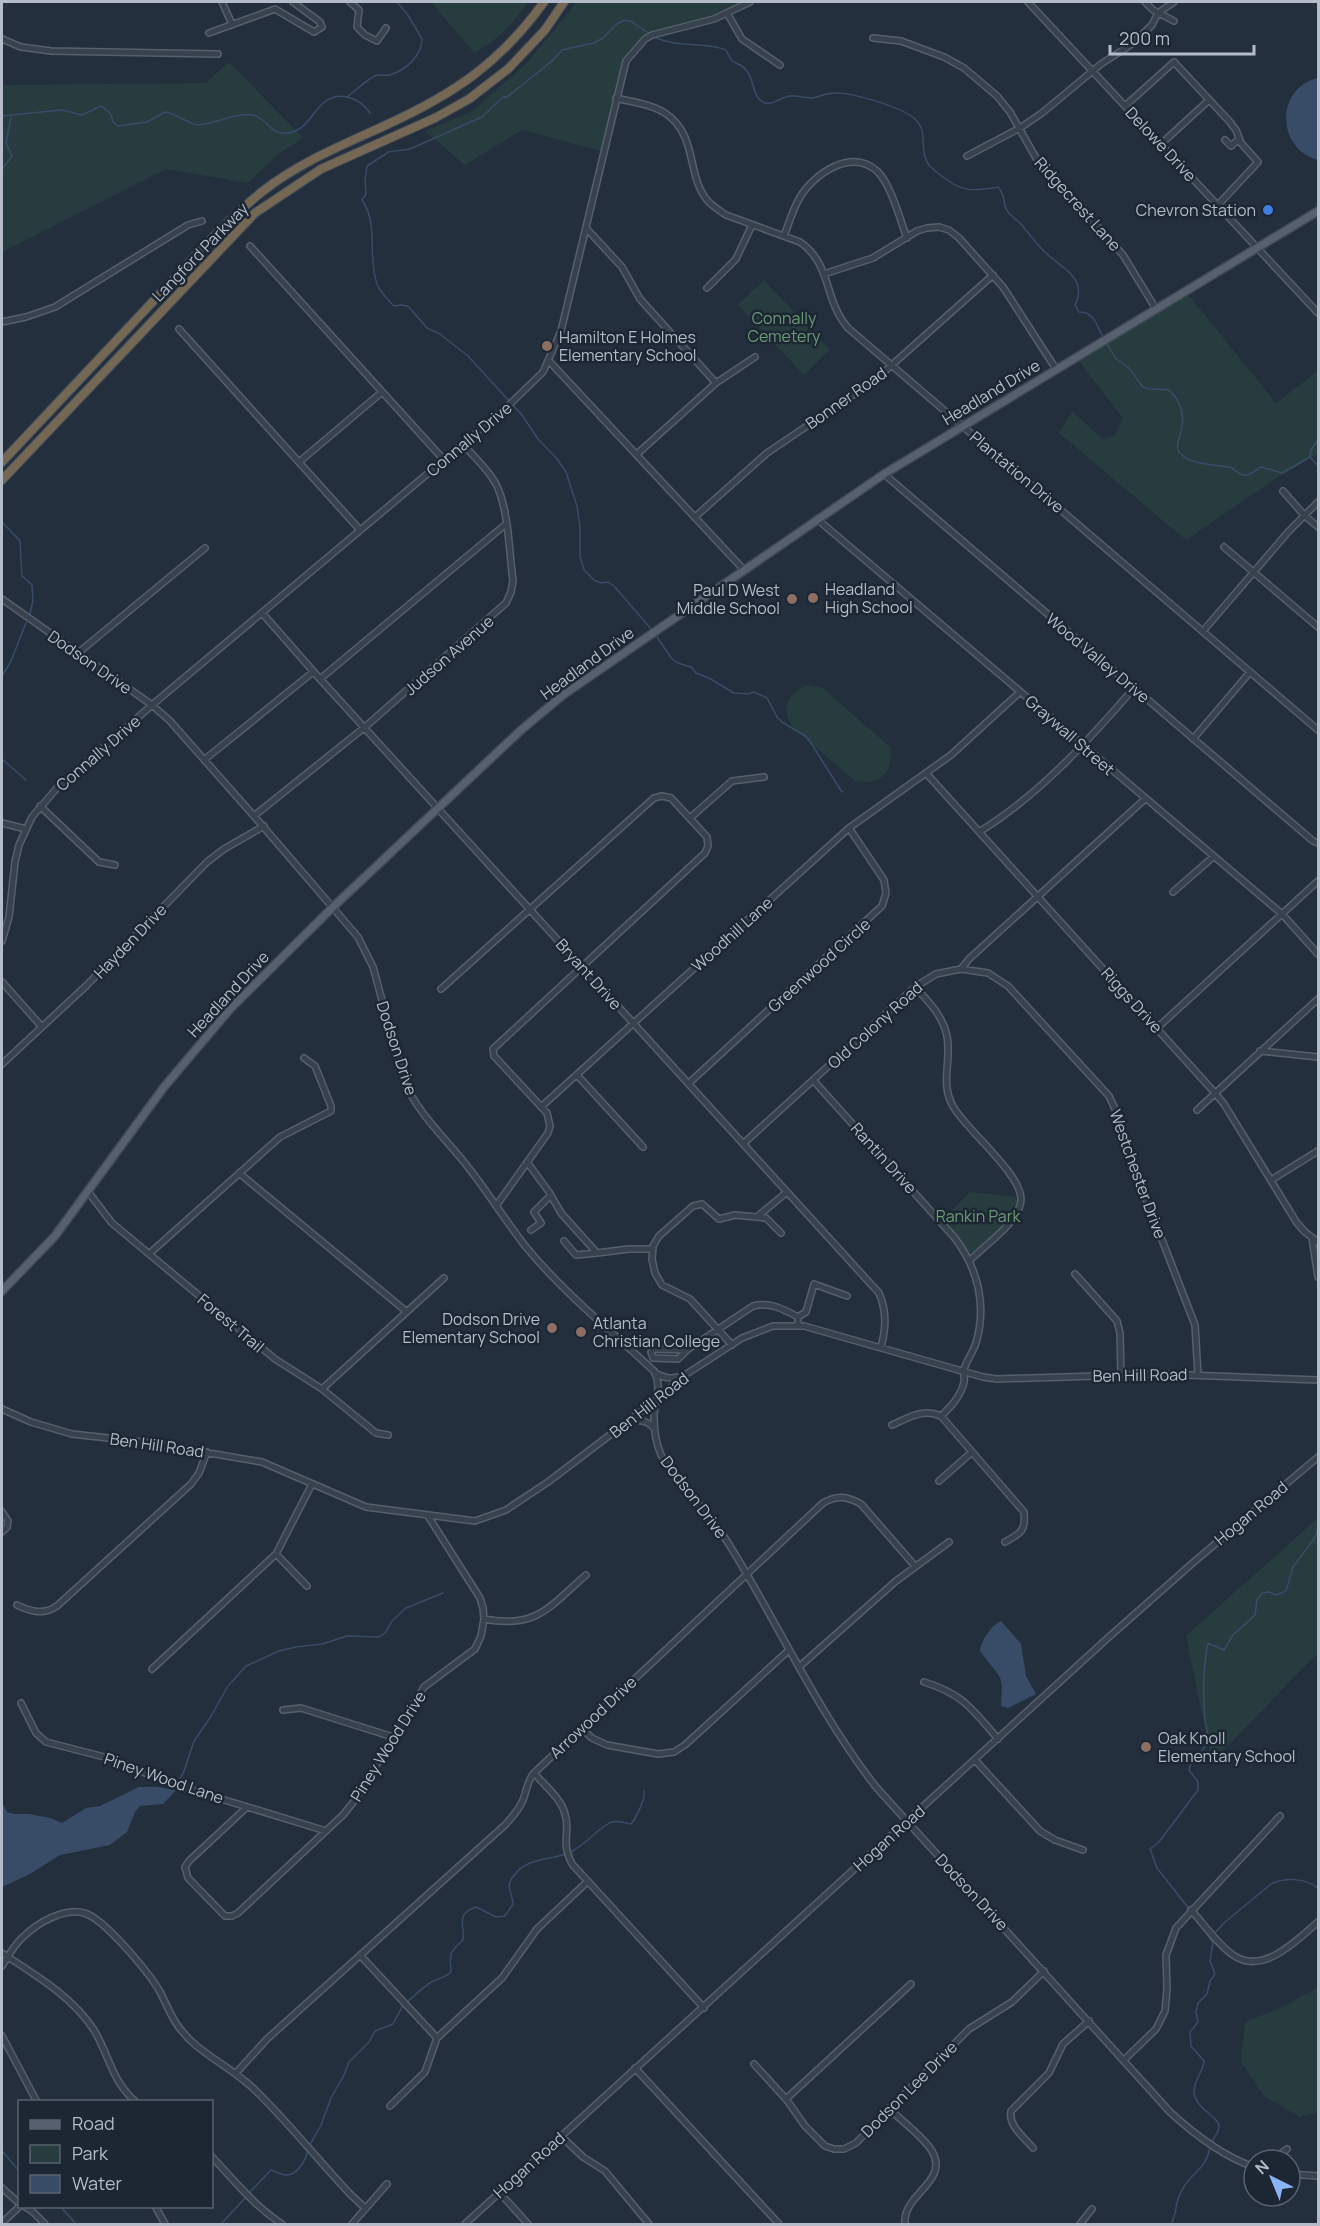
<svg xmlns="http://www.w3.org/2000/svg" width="1320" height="2226" font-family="Manrope,sans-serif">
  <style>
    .green { fill: #263c3f }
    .water { fill: #394c67 }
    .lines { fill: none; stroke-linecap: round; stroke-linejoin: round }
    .stream { stroke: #394c67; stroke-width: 1.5 }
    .minor-casing { stroke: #565f6c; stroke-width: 8 }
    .major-casing { stroke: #414a57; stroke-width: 10 }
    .highway-casing { stroke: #434c59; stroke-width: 10 }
    .minor { stroke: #38414e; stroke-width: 5 }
    .major { stroke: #56606e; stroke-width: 7 }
    .highway { stroke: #746855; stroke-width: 8 }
    .shop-dot { fill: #3f7fe0; stroke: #1d2633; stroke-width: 2 }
    .education-dot { fill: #8d6e63; stroke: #1d2633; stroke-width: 2 }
    .labels { text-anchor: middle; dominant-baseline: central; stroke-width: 5; stroke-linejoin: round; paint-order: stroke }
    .street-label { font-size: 16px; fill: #b4bcc9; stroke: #1d2633 }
    .poi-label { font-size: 16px; fill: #b4bcc9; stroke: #1d2633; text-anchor: start }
    .park-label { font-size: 16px; fill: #6b9a76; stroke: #1d2633 }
  </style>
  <rect width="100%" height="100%" fill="#242f3e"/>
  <path class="green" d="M431 2H528C514 23 497 41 474 53Z
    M575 2H749L723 14 682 27 645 35 624 60 605 152 522 130 465 165 425 131 471 112 526 64 572 8Z
    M229 62 303 138 277 155 248 183 166 169 2 252V85L206 83Z
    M764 280 830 350 804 375 738 305Z
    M1187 293 1276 403 1318 371V454L1275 479 1186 540 1059 433 1072 411 1102 439 1114 436 1123 418 1077 359Z
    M807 685 823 688 891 748C892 773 882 786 855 781L793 728C780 706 787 696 807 685Z
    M970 1192 1017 1197C1018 1216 985 1245 969 1253L942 1220Z
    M1318 1518V1653L1212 1762 1186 1636Z
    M1318 1987V2112L1300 2117 1264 2096 1241 2062 1245 2022 1285 2006Z"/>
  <path class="water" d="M1318 78V160C1276 149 1275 88 1318 78Z
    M1001 1621 1021 1644 1026 1676 1036 1694 1008 1708 1001 1706 1002 1686 1000 1677 980 1651C981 1640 992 1625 1001 1621Z
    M139 1787H157L176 1790 163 1804 140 1806 135 1812 127 1832 110 1845 60 1855 30 1874 2 1887V1803L7 1812 14 1814H29L50 1818 62 1823 86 1808 100 1806Z"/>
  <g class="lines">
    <path class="stream" d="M654 37C680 49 705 41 726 50 734 69 738 59 747 71 754 79 752 93 760 100 771 110 782 94 794 96 800 96 805 98 812 98 819 97 826 93 834 93 851 92 902 107 915 119 927 131 921 143 925 157 927 165 933 169 939 174 961 192 971 192 998 187 1006 195 1002 204 1008 212 1013 218 1021 222 1025 229 1032 237 1038 246 1047 254 1063 269 1088 278 1075 305L1079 312C1095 312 1096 325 1103 337
      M348 96C357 90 366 80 375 76 379 74 384 76 389 75 405 71 422 56 422 39L408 15 397 2
      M2 116 62 110 82 115 101 106C108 110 111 113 113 122L118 126 147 122 165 112C178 114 186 123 198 125 214 124 238 112 253 115 268 118 270 136 288 133 305 131 311 115 322 104 338 89 360 98 370 113
      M388 152 410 149 482 117 503 97H507L552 61 562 50 594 43 603 38 618 23 625 20 632 22 650 34
      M387 153 367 166 365 180 366 194 362 200C379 224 367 256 377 284 380 292 388 300 394 306L401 305 408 306 427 328 440 334 468 356 522 415 538 439 558 460 566 472 577 506 580 527V556L584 570 594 580 601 583 608 582 614 586 652 630
      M2 169 12 156 6 143 11 117
      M1107 344 1116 359 1129 368 1142 386 1148 389 1169 390C1181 401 1185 416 1181 432 1179 438 1176 444 1178 450 1185 465 1216 465 1229 467 1235 468 1238 475 1245 475 1251 475 1256 470 1261 467L1282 473 1310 457 1311 450 1318 440
      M1311 458 1318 466
      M2 522 20 541 22 576 32 585 33 600 30 614
      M655 634 672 659 678 663 691 667 696 673 709 678 734 693 748 694 754 692 767 698 777 717 782 722 807 737 842 792
      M2 676 11 661 26 623
      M2 759 26 780
      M178 1783 184 1771 194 1741 210 1718 228 1686 246 1666 279 1651 296 1647 322 1644 347 1636 379 1637 385 1633 392 1621 406 1608 443 1593
      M1190 1910 1157 1868 1150 1849 1159 1842 1198 1790V1782L1189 1770C1191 1757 1207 1751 1208 1738 1208 1732 1206 1726 1205 1719 1203 1698 1203 1664 1208 1643L1224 1650 1233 1635 1255 1615 1257 1600 1262 1593 1269 1592 1276 1595 1286 1591 1293 1567 1314 1539 1318 1529
      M1205 1931 1213 1943 1210 1961 1215 1974 1210 1981 1207 1994 1198 2003 1196 2012 1198 2022 1190 2032 1191 2046 1204 2061C1203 2073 1193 2081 1194 2093 1197 2110 1219 2117 1219 2126 1219 2132 1214 2138 1211 2143
      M1215 1933 1225 1922 1271 1884C1286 1877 1305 1878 1318 1888
      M407 2002C414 1996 422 1988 430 1983 437 1978 444 1979 451 1972 450 1953 448 1954 463 1940 465 1925 455 1914 476 1907L496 1917 505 1916 513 1904C513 1894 505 1888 512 1878 526 1856 549 1862 570 1852 585 1846 598 1827 612 1822 619 1820 624 1823 631 1824 636 1818 646 1798 644 1791
      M310 2145 321 2125 331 2098 344 2075 349 2062 369 2042 375 2031 393 2024 403 2005
      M2 2151 20 2172
      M249 2193 271 2170C276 2171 280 2175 285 2175 298 2176 306 2159 308 2150
      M60 2206 76 2224
      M221 2224 246 2197
      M1171 2224C1177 2214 1175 2202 1181 2192 1190 2172 1205 2172 1210 2148"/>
    <g class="minor-casing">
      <path id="minor" d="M222 2 232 24
        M350 2 359 10 357 27 365 35 377 41 386 28
        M1028 2 1318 313
        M1145 2 1153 10 1174 21
        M727 13 742 39 780 65
        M209 33 275 9 314 32 322 27 320 22 293 2
        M873 38 901 41 944 57 964 68 997 96 1010 112 1036 158 1123 255 1156 309
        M2 39 21 47 51 51 218 54
        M616 98C632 102 651 104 665 113 698 135 686 174 707 200 712 206 719 210 726 215L800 242C832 264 824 301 848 328L1318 730
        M1125 106 1174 62 1230 122 1236 130 1241 143 1258 162 1218 205
        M1225 140 1231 146 1238 140 1240 142
        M1161 144 1209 100
        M967 156 1020 128 1042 113 1101 64 1132 44 1152 25 1158 13 1174 2
        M586 228 622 267 640 299 716 383
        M784 236C789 223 793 209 800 197 814 174 851 148 877 171 891 184 900 220 907 238
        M250 246 444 460
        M824 274 873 258 917 231 927 228 939 227 949 230 959 238 1003 287 1056 369
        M707 288 736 259 752 225
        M2 322 26 317 55 307 188 225 202 221
        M179 329 360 530
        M549 361 744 570
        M637 454 716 383 755 357
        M299 462 382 392
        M884 474 1313 841 1318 843
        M1283 491 1304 515 1318 527
        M695 517 767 453 875 380 993 275
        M817 519 1282 914 1318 954
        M1224 547 1318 627
        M2 599 152 705 170 721 254 816 358 937 373 967 404 1081C418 1113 442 1135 464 1162 486 1189 504 1219 526 1247 564 1293 611 1331 654 1371 663 1389 654 1399 654 1417 654 1430 656 1443 661 1455 681 1487 710 1513 730 1546 779 1625 818 1713 876 1787L1170 2112C1195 2135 1222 2156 1254 2167
        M263 614 320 679 879 1293C887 1312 886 1328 881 1347
        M1203 631 1289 531 1318 502
        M78 653 205 548
        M320 679 506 524
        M1193 739 1250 672
        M204 760 313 672
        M926 773 1215 1093 1224 1104 1297 1223 1305 1232 1318 1242
        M40 806 99 862 115 865
        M254 816 365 727 506 603 511 592 513 581C509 552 509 510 496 484 488 469 474 457 463 444
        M690 818 732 781 764 777
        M2 823 26 829
        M979 832C1039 795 1088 741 1134 688
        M1173 892 1213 857
        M2 941 9 917 15 862 19 845 32 817 57 788 152 705 507 407 543 372 561 331 626 61 645 39 652 35 714 19 750 2
        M961 969 988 973 1008 986 1109 1096 1115 1109 1126 1147 1195 1325 1198 1375
        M2 982 42 1027
        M915 987C929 1002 943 1016 947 1036 952 1061 939 1084 954 1108 968 1131 1021 1174 1021 1199 1021 1221 985 1245 970 1260
        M441 989 654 798 662 796 671 798 707 837 708 846 705 853 493 1049 494 1056 547 1113 550 1126 548 1133 496 1206
        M1157 1028 1318 881
        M1260 1051 1318 1057
        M2 1064 86 986 207 862 224 849 264 826
        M577 1075 643 1147
        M813 1080 954 1237C978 1268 987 1305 976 1343 973 1352 967 1360 964 1369 963 1373 965 1377 964 1382 961 1396 951 1407 941 1416
        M689 1083 882 906 886 893 884 880 849 828
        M541 1107 849 828 951 755 1020 692
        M1197 1110 1318 999
        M744 1143 915 987 936 974 961 969 969 959 1145 799
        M527 1162 549 1192 561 1213 597 1253 629 1249H653
        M239 1173 407 1312
        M1271 1180 1318 1151
        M89 1193 112 1223 275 1359 322 1389 376 1433 388 1435
        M758 1216 787 1192
        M531 1230 541 1223 534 1212 551 1195
        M1312 1238 1318 1277
        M564 1241 576 1255 597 1253
        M149 1254 280 1137 331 1111V1106L315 1066 304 1058
        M1075 1274 1117 1321 1120 1333 1121 1375
        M798 1317 806 1312 814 1284 847 1296
        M732 1345 690 1299 662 1285 655 1273 652 1259 653 1246 659 1236 693 1206 702 1204 719 1219 735 1215 766 1218 781 1233
        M687 1350 654 1349 651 1352 653 1358 678 1359 687 1350 753 1306C771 1302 783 1309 798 1317V1326
        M655 1373C665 1379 673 1379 683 1376
        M322 1389 444 1278
        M2 1409 31 1422 72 1434 144 1442 262 1462 366 1507 475 1521 506 1510 548 1482 656 1400 685 1375 742 1338 773 1326H804L983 1377 997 1379 1162 1374 1318 1380
        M630 1421C639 1420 647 1420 654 1428
        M892 1425C908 1418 923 1408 941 1416L1024 1512C1026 1531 1021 1533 1005 1542
        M939 1481 972 1452
        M2 1512 8 1521 7 1527 2 1532
        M276 1554 307 1586
        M17 1605C31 1612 44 1615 57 1606L191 1484 199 1473 207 1452
        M484 1619C537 1629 549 1607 586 1575
        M799 1667 896 1581 949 1542
        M152 1669 276 1554 312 1484
        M924 1682C963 1694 972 1709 998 1739
        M21 1703 36 1733 46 1742 112 1759 169 1783 326 1831
        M283 1710 301 1708 393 1737
        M581 1728 592 1738 607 1745 658 1754 674 1752 685 1745 789 1650
        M975 1760 1040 1831 1055 1840 1083 1850
        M534 1773C544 1785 561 1798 565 1814 571 1832 560 1841 572 1864L704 2008
        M247 1807 189 1861 185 1867 188 1878 225 1916H232L238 1913 343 1815 355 1800 424 1687 475 1649 481 1636 484 1619 483 1608 480 1598 428 1516
        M1191 1910C1203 1923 1218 1945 1233 1955 1263 1976 1297 1940 1318 1922
        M2 1953C35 1975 72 1996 94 2030 109 2055 112 2082 136 2102
        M360 1955 437 2038
        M2 1966C8 1956 14 1945 23 1937 37 1923 65 1907 84 1913 104 1918 148 1972 159 1990 165 2001 169 2012 176 2023 195 2053 230 2065 255 2090 288 2122 318 2160 350 2194L365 2208
        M2 2036 37 2102
        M1124 2060 1156 2029 1165 2011 1167 1989 1166 1955 1176 1928 1280 1816
        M754 2064 786 2099 805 2126 825 2146 834 2149H844L856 2143 969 2029 1012 2002 1044 1971
        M635 2068 779 2224
        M236 2073 267 2039 505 1825C512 1817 519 1810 523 1800 527 1790 527 1781 534 1773L823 1503C837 1495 847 1496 861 1504L915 1566
        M786 2099 911 1984
        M390 2106 425 2072 437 2038 502 1978 537 1929 588 1881
        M889 2108C902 2122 922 2135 932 2151 950 2182 902 2194 905 2224
        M561 2136 583 2157 605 2171 649 2224
        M1033 2148C1024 2137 1008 2126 1011 2111L1049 2073 1063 2044 1089 2021
        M212 2157C235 2181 254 2206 282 2224
        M1273 2160 1287 2149
        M1290 2174 1318 2176
        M2 2188 20 2204
        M499 2192 528 2224
        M24 2206 32 2211 45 2224
        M155 2206 165 2224
        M2 2223 20 2206
        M352 2224 387 2184
        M465 2224 1110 1636 1195 1561 1318 1457
        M1080 2224 1092 2209"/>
    </g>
    <g class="major-casing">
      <path id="major" d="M2 1291 55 1236 164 1087 231 1008 333 907 520 731 563 695 884 474 1318 211"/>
    </g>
    <g class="highway-casing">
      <path id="highway" d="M2 462C55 406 107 350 160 294 193 259 225 221 263 191 300 162 343 145 386 125 454 94 500 63 544 2
        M2 480 255 213 321 169 435 118 469 99 508 69 545 30 564 2"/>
    </g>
    <use href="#minor" class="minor"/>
    <use href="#major" class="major"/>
    <use href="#highway" class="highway"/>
  </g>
  <circle class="shop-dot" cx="1268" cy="210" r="6"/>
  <g class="education-dot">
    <circle cx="547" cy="346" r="6"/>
    <circle cx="813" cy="598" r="6"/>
    <circle cx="792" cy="599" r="6"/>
    <circle cx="552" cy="1328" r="6"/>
    <circle cx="581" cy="1332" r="6"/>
    <circle cx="1146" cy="1747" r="6"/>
  </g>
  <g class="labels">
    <g class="street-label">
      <text transform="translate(1161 144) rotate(47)">Delowe Drive</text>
      <text transform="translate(1078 204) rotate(48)">Ridgecrest Lane</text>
      <text transform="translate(200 252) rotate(-46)">Langford Parkway</text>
      <text transform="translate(991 392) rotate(-31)">Headland Drive</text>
      <text transform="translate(846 398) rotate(-35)">Bonner Road</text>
      <text transform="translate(469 439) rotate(-40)">Connally Drive</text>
      <text transform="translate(1017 472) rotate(40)">Plantation Drive</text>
      <text transform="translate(449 655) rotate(-41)">Judson Avenue</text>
      <text transform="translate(1098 658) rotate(40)">Wood Valley Drive</text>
      <text transform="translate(90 662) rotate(35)">Dodson Drive</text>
      <text transform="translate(587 663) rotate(-36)">Headland Drive</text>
      <text transform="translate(1070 735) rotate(41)">Graywall Street</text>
      <text transform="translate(98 753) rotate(-41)">Connally Drive</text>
      <text transform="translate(732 934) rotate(-42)">Woodhill Lane</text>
      <text transform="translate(130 941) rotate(-46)">Hayden Drive</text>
      <text transform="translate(819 965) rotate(-42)">Greenwood Circle</text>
      <text transform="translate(589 974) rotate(48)">Bryant Drive</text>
      <text transform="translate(228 994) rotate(-47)">Headland Drive</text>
      <text transform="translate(1132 1000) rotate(48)">Riggs Drive</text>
      <text transform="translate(875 1025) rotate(-42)">Old Colony Road</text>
      <text transform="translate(397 1048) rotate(72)">Dodson Drive</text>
      <text transform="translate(884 1158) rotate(48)">Rantin Drive</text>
      <text transform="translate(1138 1174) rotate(70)">Westchester Drive</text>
      <text transform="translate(231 1323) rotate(40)">Forest Trail</text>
      <text transform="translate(1140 1375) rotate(-1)">Ben Hill Road</text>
      <text transform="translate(649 1405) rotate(-38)">Ben Hill Road</text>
      <text transform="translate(157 1445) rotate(8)">Ben Hill Road</text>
      <text transform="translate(694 1497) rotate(53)">Dodson Drive</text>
      <text transform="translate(1251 1513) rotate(-40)">Hogan Road</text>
      <text transform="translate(593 1717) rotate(-43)">Arrowood Drive</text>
      <text transform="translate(388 1746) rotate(-58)">Piney Wood Drive</text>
      <text transform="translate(164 1778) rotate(19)">Piney Wood Lane</text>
      <text transform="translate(889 1838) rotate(-42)">Hogan Road</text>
      <text transform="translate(972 1892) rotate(47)">Dodson Drive</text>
      <text transform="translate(909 2089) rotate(-45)">Dodson Lee Drive</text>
      <text transform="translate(529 2165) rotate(-42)">Hogan Road</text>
    </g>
    <g class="poi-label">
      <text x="1256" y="210" text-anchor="end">Chevron Station</text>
      <text x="559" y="337">Hamilton E Holmes<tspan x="559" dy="18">Elementary School</tspan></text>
      <text x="825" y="589">Headland<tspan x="825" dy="18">High School</tspan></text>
      <text x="780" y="590" text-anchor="end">Paul D West<tspan x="780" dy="18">Middle School</tspan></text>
      <text x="540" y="1319" text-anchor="end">Dodson Drive<tspan x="540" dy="18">Elementary School</tspan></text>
      <text x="593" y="1323">Atlanta<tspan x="593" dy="18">Christian College</tspan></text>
      <text x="1158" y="1738">Oak Knoll<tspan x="1158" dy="18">Elementary School</tspan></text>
    </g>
    <g class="park-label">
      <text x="784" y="318">Connally<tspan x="784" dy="18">Cemetery</tspan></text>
      <text x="978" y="1216">Rankin Park</text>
    </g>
  </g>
  <rect width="1320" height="2226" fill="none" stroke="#b4bcc9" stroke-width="6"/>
  <rect x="18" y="2100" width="195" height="108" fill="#1d2633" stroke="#59626f" stroke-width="1.5"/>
  <rect x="30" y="2120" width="30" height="9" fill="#56606e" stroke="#59626f" stroke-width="1.5"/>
  <text x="72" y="2130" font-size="18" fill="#b4bcc9">Road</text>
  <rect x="30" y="2145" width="30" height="18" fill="#263c3f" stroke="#59626f" stroke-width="1.5"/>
  <text x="72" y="2160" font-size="18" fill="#b4bcc9">Park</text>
  <rect x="30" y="2175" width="30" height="18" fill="#394c67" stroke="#59626f" stroke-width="1.5"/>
  <text x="72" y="2190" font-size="18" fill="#b4bcc9">Water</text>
  <g transform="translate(1272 2178) rotate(317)"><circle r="28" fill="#1d2633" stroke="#59626f" stroke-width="1.5"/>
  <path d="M0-4.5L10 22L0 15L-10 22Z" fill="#8ab4f8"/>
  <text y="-9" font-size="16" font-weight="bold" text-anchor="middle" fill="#b4bcc9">N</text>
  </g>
  <path d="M1110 45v9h144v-9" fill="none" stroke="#b4bcc9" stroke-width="3"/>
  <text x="1119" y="45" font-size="18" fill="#b4bcc9" stroke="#1d2633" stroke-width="4.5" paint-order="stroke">200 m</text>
</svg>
